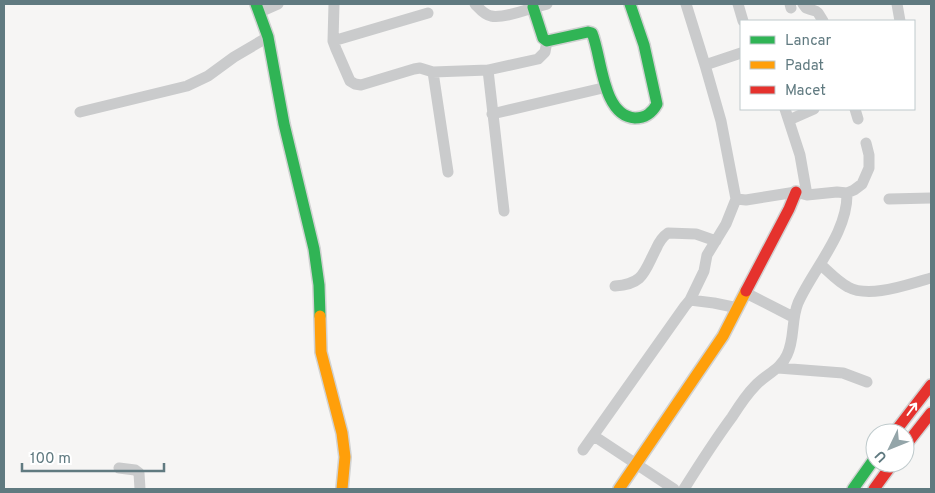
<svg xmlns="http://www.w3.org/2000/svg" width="935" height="493" font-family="Overpass,sans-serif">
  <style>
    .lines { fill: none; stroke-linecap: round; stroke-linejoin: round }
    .fast-casing { stroke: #d1d2d2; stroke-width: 14 }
    .slow-casing { stroke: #d1d2d2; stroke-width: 14 }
    .jam-casing { stroke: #d1d2d2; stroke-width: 14 }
    .street { stroke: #cacbcc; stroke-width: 11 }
    .fast { stroke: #30b455; stroke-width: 11 }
    .slow { stroke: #ff9f0a; stroke-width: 11 }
    .jam { stroke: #e5322d; stroke-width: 11 }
    .oneway { stroke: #fff }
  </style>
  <rect width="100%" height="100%" fill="#f6f5f4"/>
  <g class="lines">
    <g class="fast-casing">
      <path id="fast" d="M256 4 268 37 284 124 314 249 319 285 320 316
        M533 7 543 38 547 41 588 32 592 33C602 57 602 116 635 118 646 118 652 113 657 104L644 45 630 4
        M853 489 875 458"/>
    </g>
    <g class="slow-casing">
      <path id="slow" d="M320 316 321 352 342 433 345 457 342 489
        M619 489 723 336 746 291"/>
    </g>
    <g class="jam-casing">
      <path id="jam" d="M746 291 789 209 796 192
        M894 433 931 385
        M905 446 931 413
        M874 489 893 463"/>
    </g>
    <path class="street" d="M334 4 333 41 336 49 350 81 355 84 361 85 414 69 420 68 433 72 488 70 538 59 545 52 547 41
      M475 4C479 8 484 15 491 16 505 19 532 7 547 4
      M686 4 705 65 741 53
      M738 4 743 21
      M790 4 791 8
      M803 4 806 8C818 13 815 7 823 21
      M897 4 900 21
      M260 12 278 4
      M333 41 428 13
      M705 65 721 121 736 199 746 200 796 192 807 195 837 192 847 193 854 190 862 184 869 168V155L866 143
      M488 70 504 211
      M433 72 448 172
      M785 109 800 155 807 195
      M855 109 858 119
      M80 112 187 86 208 76 234 57 268 37
      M492 114 607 87
      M789 120 814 109
      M889 199 931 198
      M821 265C829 272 838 282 848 287 870 299 908 284 931 278
      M615 286C644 284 644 272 656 249 659 242 662 237 668 233L696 234 716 241
      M746 293 793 317
      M690 300 714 303 738 308
      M778 368 843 373 867 382
      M594 436 674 489
      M583 450 685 306 690 300 704 271 707 255 726 224 736 199
      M119 468 135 470 139 473 140 489
      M684 489C699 465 715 440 732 417 739 406 746 395 755 386 765 375 781 369 787 355 795 339 791 320 798 303 813 269 848 233 847 193"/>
    <use href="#fast" class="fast"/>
    <use href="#slow" class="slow"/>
    <use href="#jam" class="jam"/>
  </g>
  <defs><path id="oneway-shaft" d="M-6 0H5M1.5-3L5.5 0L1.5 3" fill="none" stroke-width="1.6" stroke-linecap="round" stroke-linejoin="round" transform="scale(1.25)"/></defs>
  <use class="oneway" href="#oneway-shaft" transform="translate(912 409) rotate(-53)"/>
  <rect width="935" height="493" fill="none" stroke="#607a80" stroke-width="10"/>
  <rect x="740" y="20" width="175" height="90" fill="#ffffff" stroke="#bfcacc"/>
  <rect x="750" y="36" width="25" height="8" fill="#30b455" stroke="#bfcacc"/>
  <text x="785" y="45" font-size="15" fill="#607a80">Lancar</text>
  <rect x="750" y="61" width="25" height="8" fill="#ff9f0a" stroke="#bfcacc"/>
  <text x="785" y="70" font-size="15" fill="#607a80">Padat</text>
  <rect x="750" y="86" width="25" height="8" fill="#e5322d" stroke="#bfcacc"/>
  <text x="785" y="95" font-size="15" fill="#607a80">Macet</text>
  <g transform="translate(890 448) rotate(227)"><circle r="24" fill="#ffffff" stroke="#bfcacc"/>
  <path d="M0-4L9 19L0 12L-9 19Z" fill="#94a5a9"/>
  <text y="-8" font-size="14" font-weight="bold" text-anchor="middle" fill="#607a80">U</text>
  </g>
  <path d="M22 463v8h142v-8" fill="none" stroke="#607a80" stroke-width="2.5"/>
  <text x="30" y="463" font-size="15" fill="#607a80" stroke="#ffffff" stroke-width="4" paint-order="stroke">100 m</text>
</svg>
